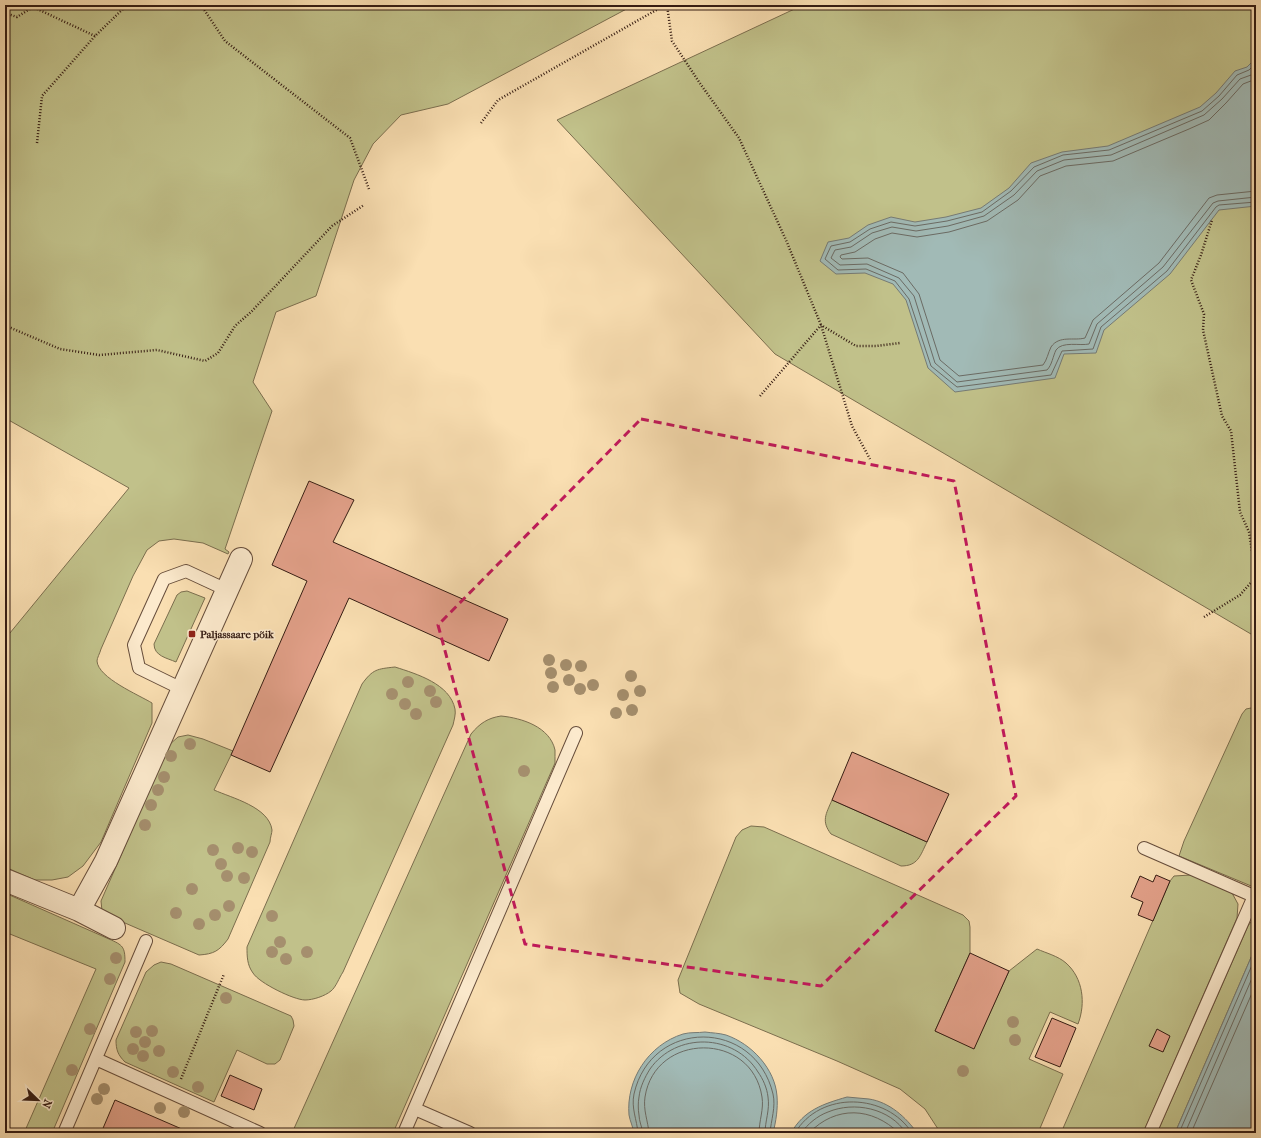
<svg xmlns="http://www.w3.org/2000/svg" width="1261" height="1138" font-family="'IM FELL French Canon',serif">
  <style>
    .green { fill: #c1c18a; stroke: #7b6e4e }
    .water { fill: #a1bab6; stroke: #767b75 }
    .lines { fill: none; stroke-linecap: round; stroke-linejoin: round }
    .shore { stroke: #6b6b64; stroke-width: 1 }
    .building { fill: #e3a18a; stroke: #351c13 }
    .lane-casing { stroke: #664d3b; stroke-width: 14 }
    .street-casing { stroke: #664d3b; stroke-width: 24 }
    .path { stroke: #351c13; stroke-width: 2.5; stroke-dasharray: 1 2; stroke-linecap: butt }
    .lane { stroke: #fceacd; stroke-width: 12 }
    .street { stroke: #fceacd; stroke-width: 22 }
    .tree { fill: #a58f6e }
    .marked { fill: none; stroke: #c2185b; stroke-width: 3; stroke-dasharray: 8 5; stroke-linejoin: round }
    .poi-dot { fill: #8f2418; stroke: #fceacd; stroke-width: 1.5 }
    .labels { text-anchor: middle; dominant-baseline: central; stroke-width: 3; stroke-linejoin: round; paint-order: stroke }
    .poi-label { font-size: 11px; font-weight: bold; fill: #351c13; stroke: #fceacd; text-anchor: start }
  </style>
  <rect width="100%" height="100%" fill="#fadfb2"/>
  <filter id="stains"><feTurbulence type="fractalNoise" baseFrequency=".005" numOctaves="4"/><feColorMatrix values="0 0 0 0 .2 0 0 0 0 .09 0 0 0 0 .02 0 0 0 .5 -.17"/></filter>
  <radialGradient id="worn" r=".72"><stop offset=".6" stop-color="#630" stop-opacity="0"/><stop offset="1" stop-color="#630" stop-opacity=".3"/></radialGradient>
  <path class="green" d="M5 5H634L448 104 401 115 373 144 354 180 316 296 276 312 253 382 272 411 225 549 229 552 228 554 203 543 174 539 159 541 147 550 133 576 101 649C100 653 97 658 97 661 98 678 139 695 152 703V723L101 842 83 866 68 877 52 880H35L5 867V639L129 488 5 418Z
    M803 5H1256V637L775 354 557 120Z
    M187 591 205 598 176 662C167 658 154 656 154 644L177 595 181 592Z
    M395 667C417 674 450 684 455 709 456 714 454 720 453 725L343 972C339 978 336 987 331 991 325 996 313 1000 305 1000 294 1000 259 983 253 973 247 965 247 956 247 947L362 684C373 669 377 669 395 667Z
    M1256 707V888L1179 856 1184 841 1242 714 1246 709Z
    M501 716C522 718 550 727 555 750 555 754 555 759 555 763L393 1133H292L471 734C480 723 488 718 501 716Z
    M188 735 203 739 233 751 214 790C232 798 269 807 272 830 272 833 270 838 270 842L228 939C219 951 214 954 199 955L118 920 102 911 101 901 169 745 178 737Z
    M832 800 927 842C920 856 918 866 901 866L831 834C821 821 826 814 832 800Z
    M751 826 764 827 963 915 969 921 970 927V953L935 1031 974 1048 1009 971 1037 949C1046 953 1058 956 1066 963 1083 978 1086 1003 1078 1024L1050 1012 1029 1059 1063 1074 1038 1133H939L938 1129 925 1109 900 1089 837 1061 699 1004 680 993 678 980 736 837 742 830Z
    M1191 875 1232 893 1238 904 1237 918 1143 1133H1061L1170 881 1174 876Z
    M5 893 109 939C123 945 125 947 125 962L52 1133H24L96 969 5 932Z
    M1256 915V946L1175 1133H1157L1248 926Z
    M161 962 171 964 291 1016 293 1020 294 1026 280 1060 275 1064H267L237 1050 214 1102 125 1062C118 1055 116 1050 116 1040L146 972 154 965Z"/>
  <path class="water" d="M1256 58V206L1219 210 1170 274 1104 330 1096 353 1064 354 1055 378 955 392 928 368 906 300 893 284 865 273 836 274 820 261 828 242 849 238 868 225 891 217 915 222 946 217 981 208 1009 188 1031 163 1062 152 1108 146 1200 107 1216 93 1235 71 1247 67Z
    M1256 946V1133H1175Z
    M705 1032C712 1033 719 1033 726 1035 752 1044 775 1069 777 1096 778 1109 776 1121 773 1133H634C633 1127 630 1121 629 1115 626 1080 648 1045 683 1034 690 1032 698 1033 705 1032Z
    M847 1097C854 1098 862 1098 869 1099 889 1102 906 1117 917 1133H791C804 1110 823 1104 847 1097Z"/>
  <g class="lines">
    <path class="shore" d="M1256 63 1249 70 1237 75 1219 96 1202 111 1109 150 1063 155 1034 167 1011 191 982 212 947 221 915 226 891 222 870 229 850 242 831 246 825 259 838 270 866 269 895 281 909 299 931 366 957 387 1051 375 1062 351 1093 349 1101 327 1167 271 1216 207 1219 205 1256 202
      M1256 70 1251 75 1240 79 1222 99 1204 115 1111 155 1064 160 1037 171 1014 195 984 216 948 226 916 231 892 227 872 233 851 247 835 250 831 258 840 265 867 264 899 278 914 296 935 363 957 382 1047 370C1052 365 1053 356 1056 350 1062 341 1080 346 1089 344L1097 324 1163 267 1213 203 1218 201 1256 197
      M1256 79 1243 84 1226 103 1209 120 1189 129 1113 161 1066 166 1040 176 1018 200 987 221 949 232 917 237 892 233 875 239 855 252 841 255 840 257 842 259 868 258 903 273 919 294 940 360 959 376 1043 365C1047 360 1048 353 1051 347 1059 335 1074 341 1085 338L1093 320 1159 263 1209 198 1217 195 1256 191
      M638 1133C637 1120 631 1108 634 1094 651 1018 755 1018 773 1094 776 1107 771 1120 770 1133
      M643 1133C642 1127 639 1121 639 1115 638 1110 638 1102 639 1097 640 1087 645 1077 650 1069 676 1032 734 1033 758 1072 763 1079 767 1088 768 1097 770 1110 765 1121 765 1133
      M649 1133C648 1121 643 1110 645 1097 655 1032 752 1031 762 1097 764 1109 759 1121 759 1133
      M795 1133C820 1090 887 1093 912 1133
      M801 1133C808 1124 817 1116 828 1112 854 1101 890 1108 906 1133
      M809 1133C836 1105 872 1107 899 1133
      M1179 1133 1256 956
      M1185 1133 1256 969
      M1191 1133 1256 984"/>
  </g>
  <path class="building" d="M309 481 354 500 333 542 508 619 489 661 349 598 270 772 231 755 307 581 272 565Z
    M852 752 949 794 927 842 832 800Z
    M1156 875 1170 881 1153 921 1138 915 1143 902 1131 897 1140 876 1153 882Z
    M970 953 1009 971 974 1049 935 1031Z
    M1052 1018 1076 1028 1060 1067 1035 1057Z
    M1157 1029 1170 1036 1163 1052 1149 1046Z
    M230 1075 262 1089 254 1110 221 1096Z
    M115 1100 191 1133H101Z"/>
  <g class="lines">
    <g class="lane-casing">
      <path id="lane" d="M182 689 139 668 134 645 164 579 186 571 227 590
        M1144 848 1256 897
        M96 1059 260 1133
        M415 1109 470 1133
        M64 1133 146 941
        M404 1133 576 733
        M1150 1133 1254 896"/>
    </g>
    <g class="street-casing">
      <path id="street" d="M5 880 79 910 114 928
        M79 910 106 861 241 559"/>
    </g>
    <path class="path" d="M201 5 225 41 350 138 369 189
      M667 5 672 41 699 82 739 138 786 240 821 325 852 426 870 459
      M5 13 17 17 33 7 95 36
      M481 123 498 100 665 5
      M37 143 42 96 95 36 127 5
      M5 326 11 328 60 349 99 355 157 350 205 361 218 353 235 326 252 311 332 226 364 205
      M760 396 821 325 856 346H876L900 343
      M1204 617 1240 595 1256 577 1249 532 1240 512 1231 431 1222 416 1203 330 1204 314 1191 280 1201 255 1212 220
      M181 1079 224 974"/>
    <use href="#lane" class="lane"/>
    <use href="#street" class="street"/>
  </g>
  <g class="tree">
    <circle cx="549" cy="660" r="6"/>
    <circle cx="566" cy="665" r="6"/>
    <circle cx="581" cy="666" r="6"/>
    <circle cx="551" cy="673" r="6"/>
    <circle cx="631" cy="676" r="6"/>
    <circle cx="569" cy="680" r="6"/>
    <circle cx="408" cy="682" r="6"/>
    <circle cx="593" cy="685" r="6"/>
    <circle cx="553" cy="687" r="6"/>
    <circle cx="580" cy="689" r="6"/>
    <circle cx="430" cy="691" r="6"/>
    <circle cx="640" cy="691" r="6"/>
    <circle cx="392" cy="694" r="6"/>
    <circle cx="623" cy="695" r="6"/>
    <circle cx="436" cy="702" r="6"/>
    <circle cx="405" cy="704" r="6"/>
    <circle cx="632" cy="710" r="6"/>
    <circle cx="616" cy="713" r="6"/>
    <circle cx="416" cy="714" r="6"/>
    <circle cx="190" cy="744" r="6"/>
    <circle cx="171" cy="756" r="6"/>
    <circle cx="524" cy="771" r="6"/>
    <circle cx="164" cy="777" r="6"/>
    <circle cx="158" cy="790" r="6"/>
    <circle cx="151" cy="805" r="6"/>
    <circle cx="145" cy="825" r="6"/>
    <circle cx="238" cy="848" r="6"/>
    <circle cx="213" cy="850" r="6"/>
    <circle cx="252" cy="852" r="6"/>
    <circle cx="221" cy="864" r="6"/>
    <circle cx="227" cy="876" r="6"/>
    <circle cx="244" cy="878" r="6"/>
    <circle cx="192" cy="889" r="6"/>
    <circle cx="229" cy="906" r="6"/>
    <circle cx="176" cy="913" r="6"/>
    <circle cx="215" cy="915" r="6"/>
    <circle cx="272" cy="916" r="6"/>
    <circle cx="199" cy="924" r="6"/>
    <circle cx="280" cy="942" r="6"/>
    <circle cx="272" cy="952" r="6"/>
    <circle cx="307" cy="952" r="6"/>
    <circle cx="116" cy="958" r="6"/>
    <circle cx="286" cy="959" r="6"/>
    <circle cx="110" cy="979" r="6"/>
    <circle cx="226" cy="998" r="6"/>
    <circle cx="1013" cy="1022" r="6"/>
    <circle cx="90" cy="1029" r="6"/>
    <circle cx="152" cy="1031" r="6"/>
    <circle cx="136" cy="1032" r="6"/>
    <circle cx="1015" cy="1040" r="6"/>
    <circle cx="145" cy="1042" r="6"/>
    <circle cx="133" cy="1049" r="6"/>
    <circle cx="159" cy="1051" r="6"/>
    <circle cx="143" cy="1056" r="6"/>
    <circle cx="72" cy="1070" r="6"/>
    <circle cx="963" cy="1071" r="6"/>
    <circle cx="173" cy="1072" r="6"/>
    <circle cx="198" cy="1087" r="6"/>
    <circle cx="104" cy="1089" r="6"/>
    <circle cx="97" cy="1099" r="6"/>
    <circle cx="160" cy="1108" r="6"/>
    <circle cx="184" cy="1112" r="6"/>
  </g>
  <path class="marked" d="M641 419 954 481 1016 796 821 986 525 944 438 625Z"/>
  <rect class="poi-dot" x="188" y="630" width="8" height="8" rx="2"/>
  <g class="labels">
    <g class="poi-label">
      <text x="200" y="634">Paljassaare põik</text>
    </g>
  </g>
  <rect width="1261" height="1138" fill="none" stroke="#fadfb2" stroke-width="20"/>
  <rect x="6" y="6" width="1249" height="1126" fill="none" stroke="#351c13" stroke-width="2"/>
  <rect x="10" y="10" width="1241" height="1118" fill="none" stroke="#351c13"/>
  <g transform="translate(38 1100) rotate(113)" stroke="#fceacd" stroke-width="3" paint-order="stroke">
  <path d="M0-3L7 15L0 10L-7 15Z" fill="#351c13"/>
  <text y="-6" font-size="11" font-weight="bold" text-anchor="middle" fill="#351c13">N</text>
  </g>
  <rect width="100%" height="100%" filter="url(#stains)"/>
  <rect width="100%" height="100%" fill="url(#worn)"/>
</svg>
